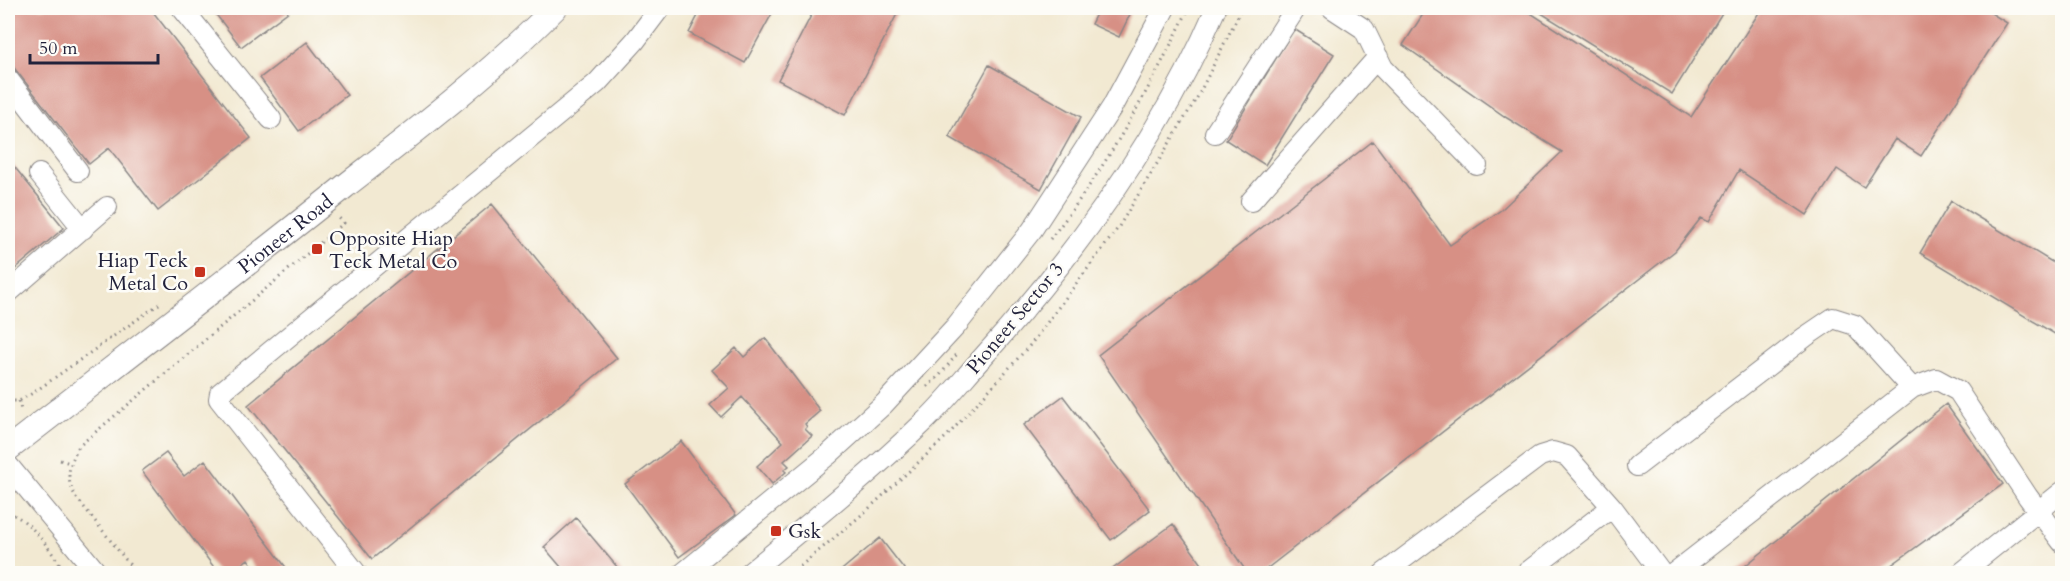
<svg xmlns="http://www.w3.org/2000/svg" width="2070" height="581" font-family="Cardo,serif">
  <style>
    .building { fill: #d79085 }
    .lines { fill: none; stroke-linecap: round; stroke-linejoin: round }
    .minor-casing { stroke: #8a8686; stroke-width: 22 }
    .major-casing { stroke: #8a8686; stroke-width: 26 }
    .path { stroke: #8a8686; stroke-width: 3; stroke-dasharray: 1.5 4.5; stroke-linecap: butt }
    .minor { stroke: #fff; stroke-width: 20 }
    .major { stroke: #fff; stroke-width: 24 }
    .poi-dot { fill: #c8321e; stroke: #fdfcf7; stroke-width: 2 }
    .labels { text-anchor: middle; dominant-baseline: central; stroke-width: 5; stroke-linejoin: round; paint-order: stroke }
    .street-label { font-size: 20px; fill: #22223b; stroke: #fdfcf7 }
    .poi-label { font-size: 20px; fill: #22223b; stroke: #fdfcf7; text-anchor: start }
  </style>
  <rect width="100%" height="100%" fill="#fdfcf7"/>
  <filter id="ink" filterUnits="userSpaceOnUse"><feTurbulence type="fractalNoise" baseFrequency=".0167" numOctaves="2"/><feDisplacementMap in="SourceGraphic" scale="12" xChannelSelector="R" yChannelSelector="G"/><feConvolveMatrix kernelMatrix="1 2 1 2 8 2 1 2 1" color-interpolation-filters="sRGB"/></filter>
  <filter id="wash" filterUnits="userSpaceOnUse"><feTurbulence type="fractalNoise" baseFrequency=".008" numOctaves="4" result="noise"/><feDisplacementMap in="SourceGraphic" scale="24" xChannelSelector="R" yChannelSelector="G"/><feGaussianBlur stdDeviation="1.35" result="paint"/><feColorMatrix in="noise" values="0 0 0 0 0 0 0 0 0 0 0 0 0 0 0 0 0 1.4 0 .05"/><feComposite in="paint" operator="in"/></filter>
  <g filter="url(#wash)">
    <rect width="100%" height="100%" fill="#f2e9d2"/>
    <g id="blocks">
      <path class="building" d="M8 8H150L251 138 158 211 109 148 89 164 8 60Z
        M211 8H293L241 47Z
        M702 8H775L745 63 689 33Z
        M815 8H890L898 12 845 115 778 80Z
        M1099 8H1133L1119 37 1091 24Z
        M1427 8H1523L1691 117 1762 8H1983L2007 23 1921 156 1895 139 1864 187 1837 169 1807 215 1739 170 1709 222 1701 218 1675 251 1260 574H1248L1098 355 1373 141 1450 245 1501 210 1562 152 1507 118 1403 45Z
        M1533 8H1725L1672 94Z
        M1294 29 1334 54 1265 165 1226 140Z
        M307 42 347 95 299 131 260 78Z
        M989 65 1081 117 1041 189 949 137Z
        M8 159 64 228 8 275Z
        M1951 201 2062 268V328L2058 336 1920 253Z
        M492 204 617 358 372 559 248 405Z
        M765 338 820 411 805 424 807 427 805 429 812 436 784 461 789 466 784 470 786 472 772 484 757 466 783 442 742 397 721 417 710 405 729 388 712 370 736 348 744 357Z
        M1063 396 1150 510 1111 540 1024 425Z
        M1946 404 2003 484 1879 574H1735Z
        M681 441 736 515 679 557 625 484Z
        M166 453 184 476 205 460 291 574H259L248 559 229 574H219L142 471Z
        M576 518 623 574H567L544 547Z
        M1173 524 1209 574H1106Z
        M880 538 908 574H837Z"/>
    </g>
  </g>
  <g filter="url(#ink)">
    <use href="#blocks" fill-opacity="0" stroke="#8a8686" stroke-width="1.5"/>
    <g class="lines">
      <g class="minor-casing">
        <path id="minor" d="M182 8 271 119
          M1332 8 1364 29 1383 68 1477 165
          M8 79 78 171
          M1215 133 1296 8
          M39 174 83 229
          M1251 201 1378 57
          M8 293 107 207
          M8 465 98 574
          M1637 466 1805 337 1833 318 1855 325 1912 388
          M357 574 223 404 219 399 220 393 597 83 635 41 660 8
          M682 574 828 455 884 404 956 326 1032 230 1112 107 1165 8
          M748 574C808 524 868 476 924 422 945 402 963 379 982 358 1076 254 1161 137 1216 8
          M1383 574 1540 456 1553 452 1567 456 1612 507 1662 574
          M1525 574 1612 507
          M1673 574 1912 388 1936 379 1958 391 2028 497 2062 542
          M1960 574 2062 492"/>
      </g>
      <g class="major-casing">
        <g id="major">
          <path id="s1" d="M8 449C120 362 233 276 344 187 417 130 490 74 555 8"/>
        </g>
      </g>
      <path class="path" d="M1050 239C1106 169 1150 88 1189 8
        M927 387 940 375 957 354
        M8 401H19L33 393 162 302
        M19 401 21 410
        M60 460 70 463
        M8 513C32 519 52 554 67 574
        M137 574 76 497C64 477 69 466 79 446L344 223 338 217
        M791 574 865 512 948 435 1031 344 1118 228 1198 96 1242 8"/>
      <use href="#minor" class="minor"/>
      <use href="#major" class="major"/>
    </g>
  </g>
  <g class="poi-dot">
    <rect x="311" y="243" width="12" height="12" rx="3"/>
    <rect x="194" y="266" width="12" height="12" rx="3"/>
    <rect x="770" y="525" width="12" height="12" rx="3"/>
  </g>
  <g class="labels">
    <g class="street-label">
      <text stroke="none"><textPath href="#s1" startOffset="351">Pioneer Road</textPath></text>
      <text transform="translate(1015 318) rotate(-50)">Pioneer Sector 3</text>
    </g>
    <g class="poi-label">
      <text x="329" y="238">Opposite Hiap<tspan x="329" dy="23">Teck Metal Co</tspan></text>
      <text x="188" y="260" text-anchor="end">Hiap Teck<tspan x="188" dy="23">Metal Co</tspan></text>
      <text x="788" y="531">Gsk</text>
    </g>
  </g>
  <rect width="2070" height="581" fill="none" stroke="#fdfcf7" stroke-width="30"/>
  <path d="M30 54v9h128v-9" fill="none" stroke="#22223b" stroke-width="3"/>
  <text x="39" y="54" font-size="18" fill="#22223b" stroke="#fdfcf7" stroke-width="4.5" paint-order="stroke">50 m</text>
</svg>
